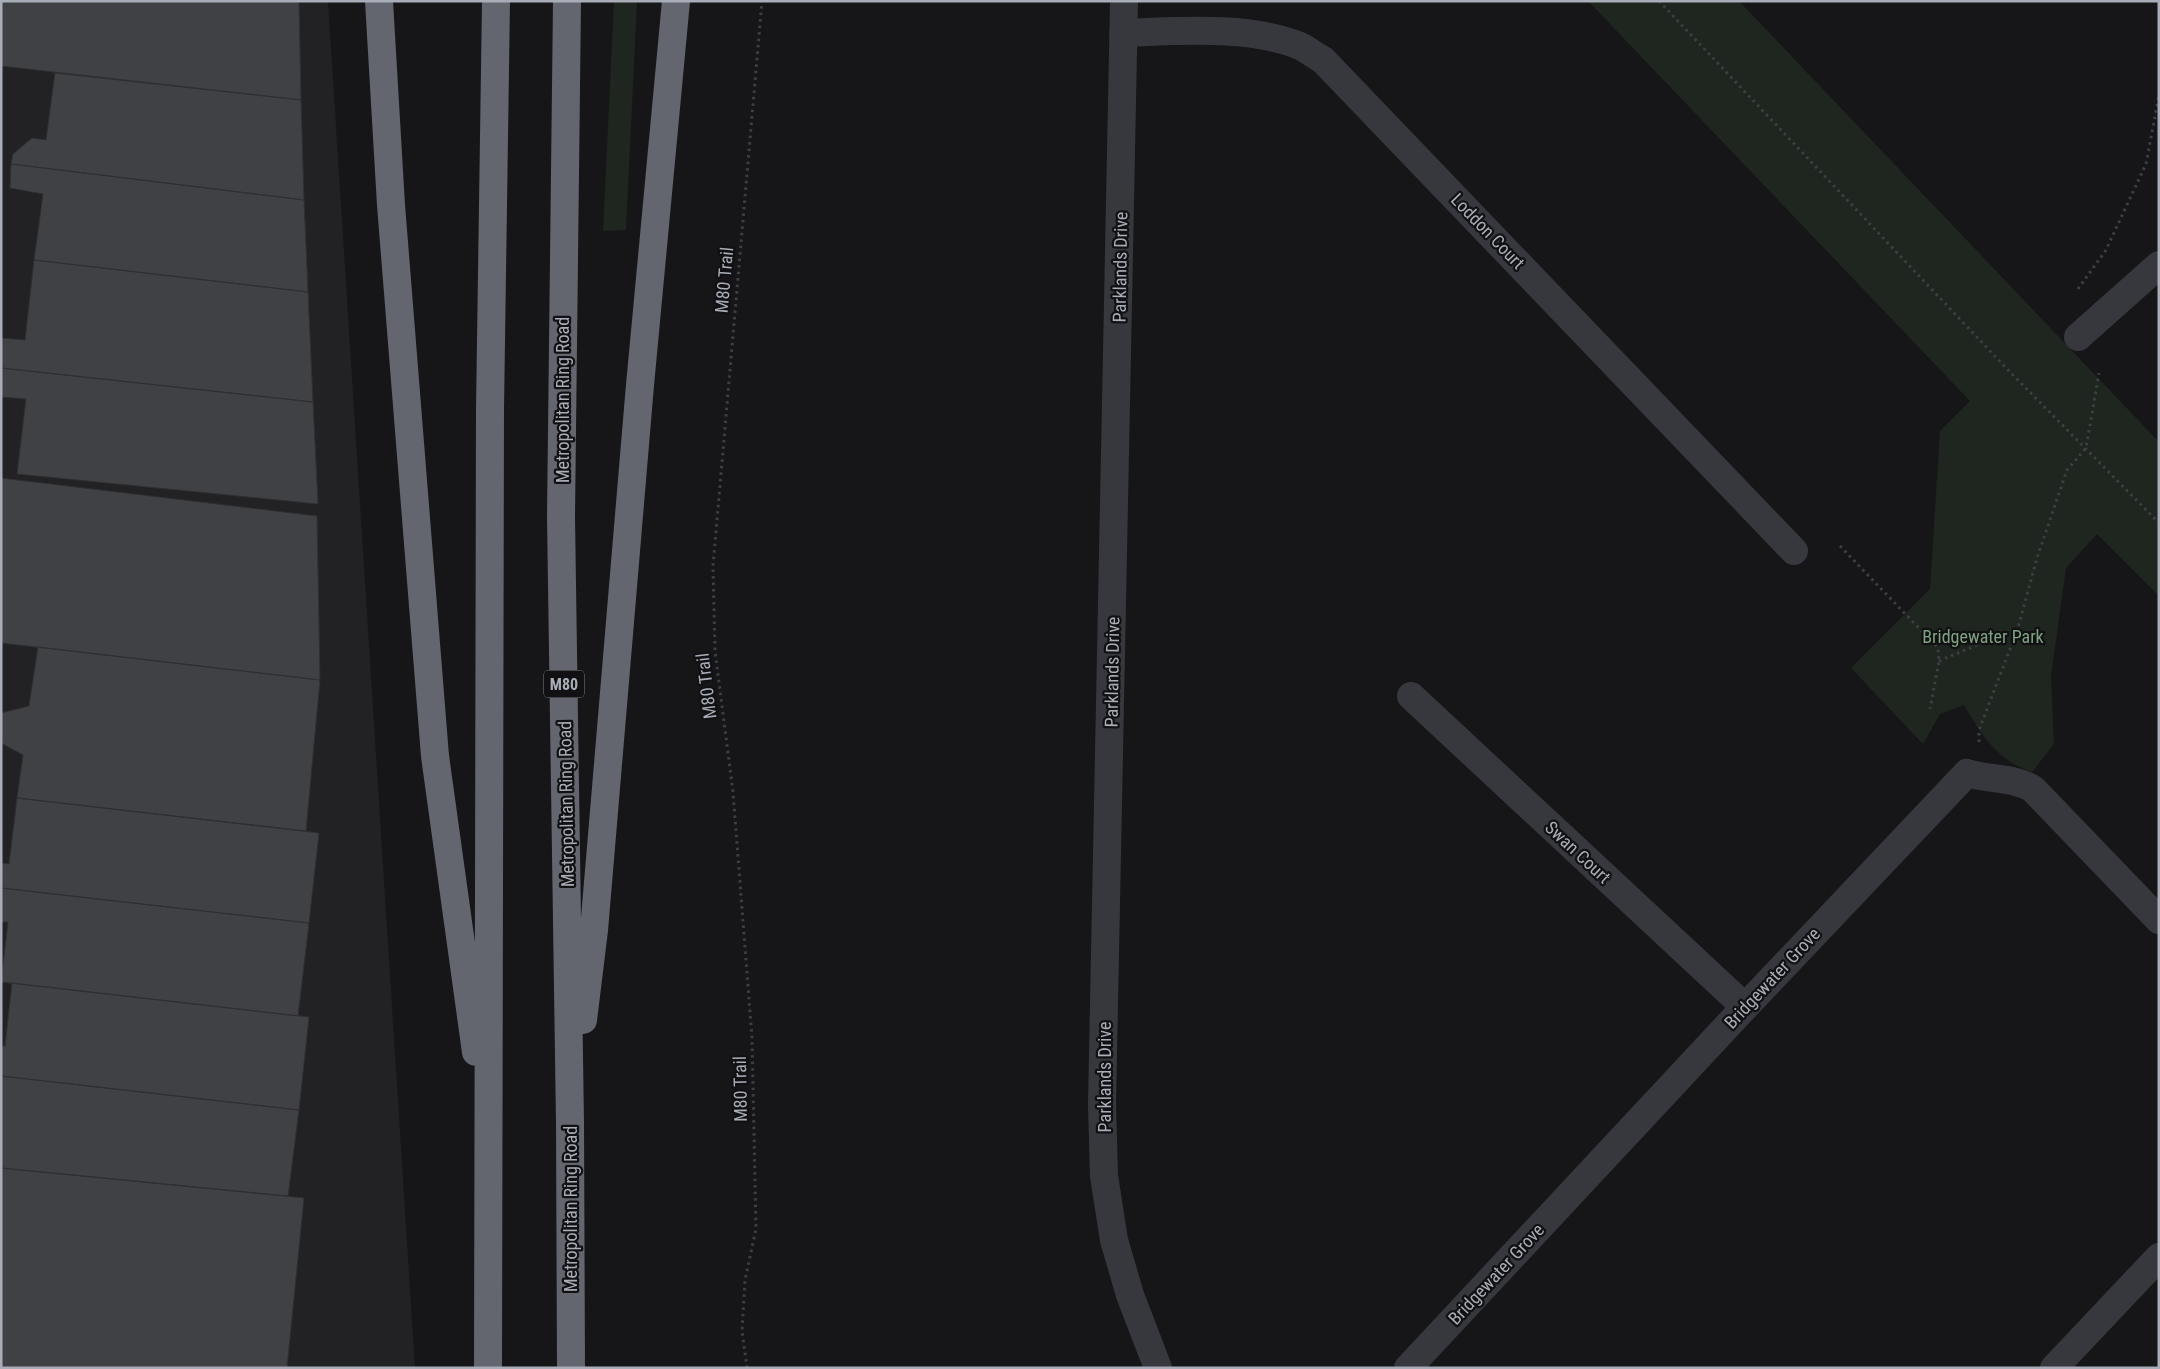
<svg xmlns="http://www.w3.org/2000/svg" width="2160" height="1369" font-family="'Roboto Condensed',sans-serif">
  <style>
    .built { fill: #222225 }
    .green { fill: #1e261f }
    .building { fill: #404145; stroke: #303034 }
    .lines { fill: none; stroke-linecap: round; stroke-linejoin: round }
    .path { stroke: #3d3f44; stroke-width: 3; stroke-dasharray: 2.5 4; stroke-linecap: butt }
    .minor { stroke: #37383d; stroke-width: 28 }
    .highway { stroke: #63666e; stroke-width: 28 }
    .labels { text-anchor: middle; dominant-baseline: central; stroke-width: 4.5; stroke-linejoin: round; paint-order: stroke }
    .shield { fill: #111113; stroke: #7b7e86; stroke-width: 1 }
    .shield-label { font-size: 16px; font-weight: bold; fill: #a8adb8 }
    .street-label { font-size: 18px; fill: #a8adb8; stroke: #111113 }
    .park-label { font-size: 18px; fill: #7fa381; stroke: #111113 }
  </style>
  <rect width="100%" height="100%" fill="#161618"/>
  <path class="built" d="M1 1H328L415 1368H1Z"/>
  <path class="green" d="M614 1H637L626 230 603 231Z
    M1588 1H1739L2159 442V596L2097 534 2066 568 2051 676 2054 744 2032 772C1998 761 1981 735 1964 705L1940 714 1923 744 1851 668 1930 589 1940 431 1970 401Z"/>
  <path class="building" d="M1 1H299L301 100 1 66Z
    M55 73 301 100 304 200 11 164 13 154 32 138 46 140Z
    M11 164 304 200 308 292 34 260 43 194 10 188Z
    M34 260 308 292 313 402 1 368V338L25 340Z
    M1 368 313 402 318 504 17 474 26 399 1 397Z
    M1 478 317 516 320 680 1 643Z
    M38 647 320 680 306 831 17 798 23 755 1 743V713L29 706Z
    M17 798 319 833 309 923 1 888V863L9 864Z
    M1 888 309 923 298 1016 1 982 8 922H1Z
    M12 983 309 1017 299 1110 1 1076V1046H5Z
    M1 1076 299 1110 288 1196 1 1168Z
    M1 1168 304 1198 287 1368H1Z"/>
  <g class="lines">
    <path class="path" d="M1659 1 2008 370 2159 523
      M2078 289 2106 250 2146 164 2159 95
      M1840 546 1938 648 1939 661 1930 709
      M1939 661 2017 628
      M1979 742V730L2018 628 2037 558 2067 470 2086 448 2099 373
      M747 1368 742 1331 745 1280 756 1229 752 1038 733 792 715 651 713 566 762 1"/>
    <path class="minor" d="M1124 1 1102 1104 1104 1176 1114 1240 1130 1295 1158 1368
      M1123 33C1178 31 1249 25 1300 46 1308 50 1316 56 1323 60L1794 551
      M2078 337 2159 265
      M1411 696 1745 1007
      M1408 1368 1745 1007 1967 773C1989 780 2014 777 2033 789L2159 920
      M2054 1368 2159 1257"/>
    <path class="highway" d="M379 1 391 205 435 756 476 1052
      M567 1 561 517 570 1123 571 1368
      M583 1020 594 930 640 385 676 1
      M488 1368 490 409 496 1"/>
  </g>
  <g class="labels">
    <rect class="shield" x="544" y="670.5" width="40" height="27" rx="4"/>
    <g class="shield-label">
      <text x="564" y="684">M80</text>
    </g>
    <g class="street-label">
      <text transform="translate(1488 231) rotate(46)">Loddon Court</text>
      <text transform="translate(1120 267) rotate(-89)">Parklands Drive</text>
      <text transform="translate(724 280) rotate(-85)">M80 Trail</text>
      <text transform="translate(562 400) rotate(-90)">Metropolitan Ring Road</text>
      <text transform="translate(1112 672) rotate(-89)">Parklands Drive</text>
      <text transform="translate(706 686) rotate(-97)">M80 Trail</text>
      <text transform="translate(566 804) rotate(-91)">Metropolitan Ring Road</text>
      <text transform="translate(1578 852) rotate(43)">Swan Court</text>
      <text transform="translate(1772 978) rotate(-47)">Bridgewater Grove</text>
      <text transform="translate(1104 1077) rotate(-90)">Parklands Drive</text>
      <text transform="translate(740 1089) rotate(-91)">M80 Trail</text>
      <text transform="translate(570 1209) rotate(-90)">Metropolitan Ring Road</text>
      <text transform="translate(1496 1274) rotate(-47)">Bridgewater Grove</text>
    </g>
    <g class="park-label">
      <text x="1983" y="636">Bridgewater Park</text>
    </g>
  </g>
  <rect width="2160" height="1369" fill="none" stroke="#a8adb8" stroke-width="5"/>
</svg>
